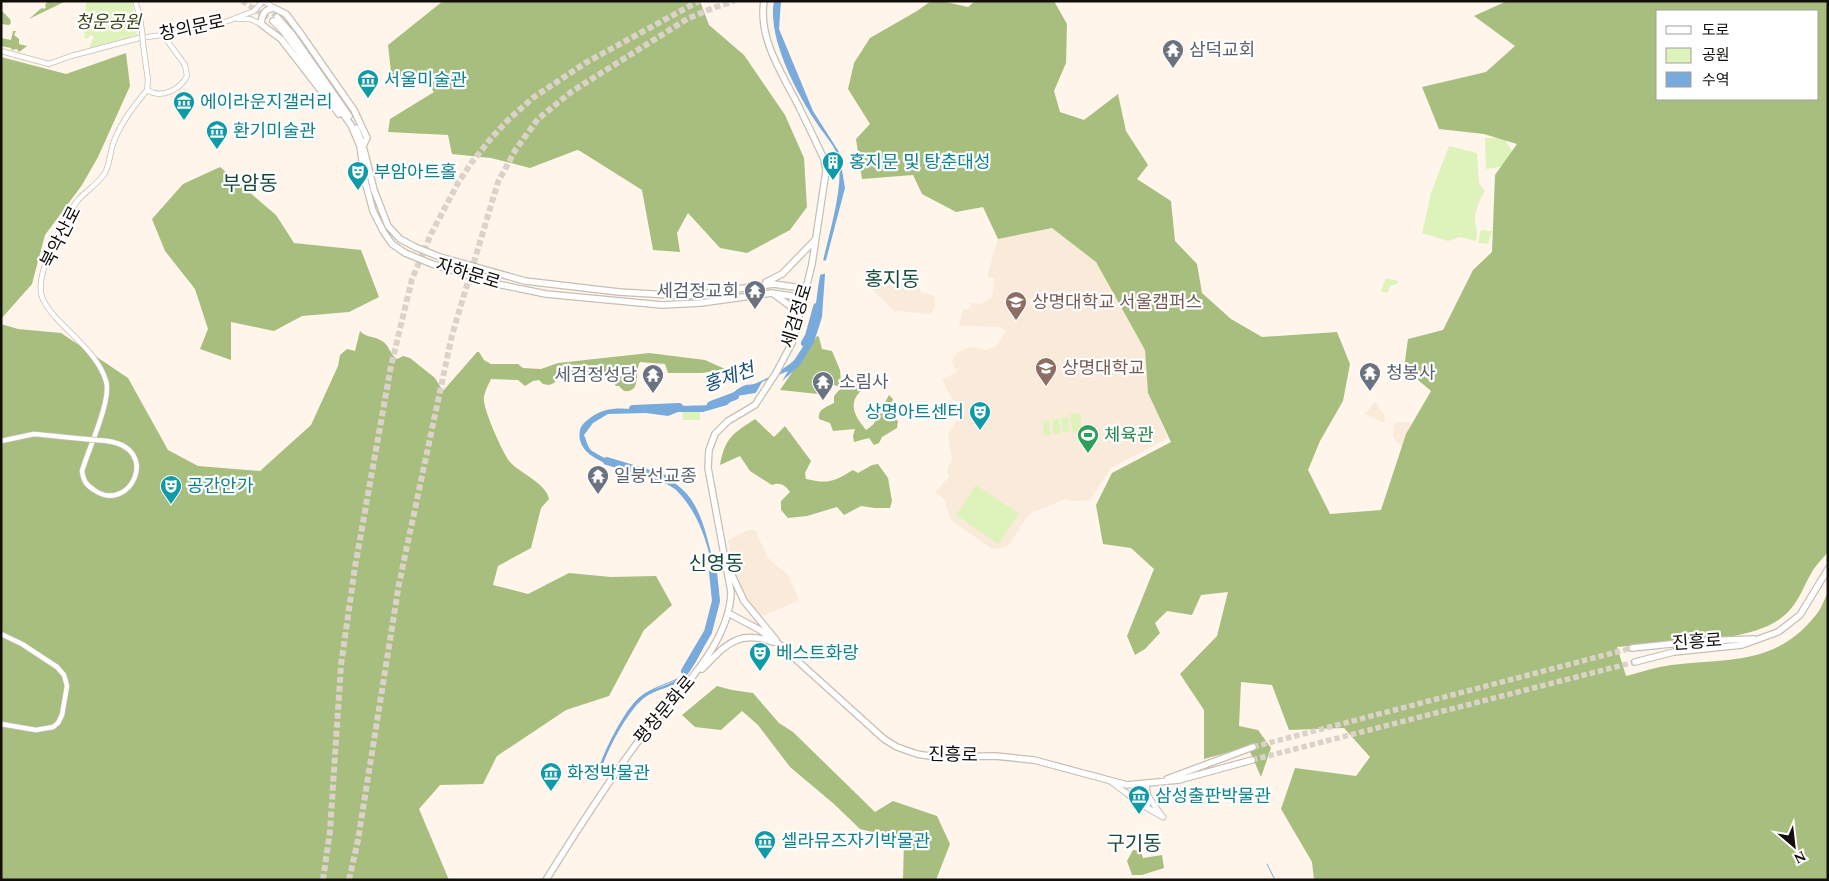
<svg xmlns="http://www.w3.org/2000/svg" width="1829" height="881" font-family="Spectral,'Noto Sans KR',serif">
  <style>
    .built { fill: #f9eada }
    .green { fill: #def3bb }
    .forest { fill: #a7be7e; fill-rule: evenodd }
    .water { fill: #78aadc }
    .pier { fill: #fff5eb }
    .lines { fill: none; stroke-linecap: round; stroke-linejoin: round }
    .stream { stroke: #78aadc; stroke-width: 1 }
    .river { stroke: #78aadc; stroke-width: 8 }
    .primary-tunnel { stroke: #dbd2c9; stroke-width: 5.5; stroke-dasharray: 5.5 3; stroke-linecap: butt }
    .trunk-tunnel { stroke: #dbd2c9; stroke-width: 6; stroke-dasharray: 6 3; stroke-linecap: butt }
    .tertiary-casing { stroke: #c7beb4; stroke-width: 6 }
    .secondary-casing { stroke: #c7beb4; stroke-width: 7 }
    .primary-casing { stroke: #c7beb4; stroke-width: 8 }
    .tertiary { stroke: #fff; stroke-width: 4.5 }
    .secondary { stroke: #fff; stroke-width: 5 }
    .primary { stroke: #fff; stroke-width: 5.5 }
    .tertiary-bridge-casing { stroke: #c7beb4; stroke-width: 6; stroke-linecap: butt }
    .tertiary-bridge { stroke: #fff; stroke-width: 4.5 }
    .labels { text-anchor: middle; dominant-baseline: central; stroke-width: 4.5; stroke-linejoin: round; paint-order: stroke }
    .park-label { font-size: 18px; font-style: italic; fill: #374516; stroke: #fff }
    .street-label { font-size: 18px; fill: #110e0b; stroke: #fff }
    .worship-label { font-size: 18px; fill: #5b616d; stroke: #fff; text-anchor: start }
    .culture-label { font-size: 18px; fill: #0d838f; stroke: #fff; text-anchor: start }
    .education-label { font-size: 18px; fill: #785e54; stroke: #fff; text-anchor: start }
    .leisure-label { font-size: 18px; fill: #27864d; stroke: #fff; text-anchor: start }
    .water-label { font-size: 19px; font-style: italic; fill: #184e7d; stroke: #fff }
    .quarter-label { font-size: 20px; fill: #14483a; stroke: #fff }
  </style>
  <rect width="100%" height="100%" fill="#fff5eb"/>
  <path class="built" d="M1052 228 1096 262 1145 350 1148 393 1168 438 1111 468 1090 500 1073 501 1066 499 1033 512 1026 518 1009 545 1001 548 992 549 951 520 944 499 935 492 949 477 947 471 952 459 948 435 959 417 958 410 963 405 952 399 942 380 957 372 952 361 957 352 972 347 985 350 994 347 998 344 1006 330 998 327 959 326 963 309H970L971 303 981 304 992 297 995 278 987 277 998 239Z
    M885 277 896 285 913 280 922 293 935 296 934 308 931 314 894 311 868 285Z
    M1375 402 1384 414 1386 421 1381 422 1365 414Z
    M1410 422 1413 432 1407 452 1393 437 1394 423Z
    M748 530H755L768 558 788 575 799 600 763 616 747 600 738 584 732 564 728 540Z"/>
  <path class="green" d="M86 1H131L133 6 137 35 89 48 94 37 90 35 88 39 84 38Z
    M1485 138H1504L1512 151 1505 166 1486 169Z
    M1449 146 1477 153 1479 183 1485 191C1480 198 1476 209 1475 217 1474 226 1479 229 1476 241L1460 237 1448 241 1422 233 1431 193Z
    M1481 230 1492 231 1488 244 1478 243Z
    M1386 278 1398 281 1397 284 1390 286 1387 293 1381 291Z
    M700 409V420H683L682 410Z
    M1080 413 1082 431 1073 433 1070 414Z
    M1068 417 1070 431 1063 432 1061 418Z
    M1059 419 1061 433 1054 434 1052 420Z
    M1049 420 1051 435H1044L1043 421Z
    M976 485 1019 514 998 544 956 515Z"/>
  <path class="forest" d="M48 1H66L29 19C34 15 37 11 42 8L44 9 46 7 45 5Z
    M443 1H700L709 25 744 55 785 115 804 158 807 207 790 230 747 253 720 248 688 213 677 233 680 252 653 250 642 190 580 151 577 150 530 168 491 158 452 154 448 135 388 132 390 119 434 92 420 73 392 81 388 45Z
    M931 1H942L968 7 975 1H1054L1067 24 1066 63 1054 91 1060 112 1084 120 1118 94 1126 131 1148 165 1137 179 1171 201 1175 241 1197 264 1202 293 1231 319 1262 337 1337 332 1350 364 1343 401 1320 441 1308 470 1330 514 1381 510 1406 434 1431 391 1404 368 1408 339 1443 330 1473 270 1492 252 1495 175 1517 144 1484 134 1439 129 1422 87 1486 72 1515 46 1474 16 1507 1H1828V552C1823 558 1817 564 1813 570 1804 585 1799 602 1786 614 1771 628 1749 633 1728 637L1617 647 1626 676C1641 672 1656 667 1671 665 1727 658 1775 666 1815 616 1821 610 1824 600 1828 592V880H1314L1312 862 1281 809 1295 768 1356 776 1370 757 1344 728 1289 730 1272 685 1241 682 1239 726 1258 730 1271 748 1261 777 1248 747 1204 759V710L1180 674 1217 636 1228 592 1201 595 1192 615 1167 611 1155 623 1160 633 1145 649 1135 655 1127 636 1154 569 1131 548 1103 544 1096 505 1112 473 1171 442 1148 393 1145 350 1096 262 1052 228 998 239 983 207 956 212 922 194 913 175 862 179 856 139 870 124 848 89 854 63 870 38 917 11ZM1658 11H1818V99H1658Z
    M1 10 10 19 11 23 9 25 1 24Z
    M13 31H16L14 35 19 39V44L27 46 19 52 17 49 12 50 11 48 1 46V38L11 40Z
    M126 53 130 86 98 157 82 185 45 235 32 284 1 319V57L66 74Z
    M220 167 276 215 294 243 361 250 379 297 349 312 302 316 274 331 231 322V360L200 349 208 329 195 289 165 251 152 219 183 184Z
    M1 324 18 329 61 333 128 378 168 450 198 466 260 471 311 425 338 366 340 355 347 349 355 351 360 331C366 338 375 336 382 341 390 346 390 355 397 359L403 356 410 358 435 378 443 391 477 352H479L484 360 491 364H518L523 368 541 369 558 363 649 353 705 360 725 369 702 373H668L665 364 640 362C634 373 642 393 624 391L619 386H616L612 379 597 376 577 379 567 376 558 378 554 383 549 385 543 384 539 380 533 381 525 386 518 380 491 379C488 385 483 395 484 401 485 413 503 454 510 462 521 474 546 483 549 499L541 508 531 548 498 566 493 585 528 594 569 573 611 577 656 576 672 605 644 630 609 696 566 710 497 756 483 784 440 785 419 809 449 880H1Z
    M817 336 819 337 822 349 832 351 840 370 841 382 860 379 865 381C864 390 858 392 855 399 850 411 860 422 866 430 879 423 882 407 889 395L893 399 891 405 890 415 898 421 897 428 882 437 879 443 874 445 869 438 854 442 853 436 855 429 833 431 830 423 819 419C817 409 827 407 834 403V396L841 388 830 383 818 394 780 390Z
    M755 419 774 437 785 426 811 461 805 473 806 479C829 484 833 482 853 470L858 473 872 465 878 464 888 478 892 501 890 508H875L861 506 844 515 837 507 807 516 788 518 781 510V501L790 492C785 485 780 482 772 485L750 471 740 456 720 465C725 438 732 434 755 419Z
    M717 686 732 690 753 693 779 723 793 732 875 812 893 801 937 816 950 844 936 880H903L904 840 860 829 834 804 790 767 758 725 742 711 721 730 695 727 682 715Z
    M1133 850 1141 851 1143 858 1162 855 1164 868 1142 875H1132L1127 861Z"/>
  <path class="water" d="M774 1H781L779 29 813 111 839 152 845 188 826 260 822 317 814 342 800 365 781 382 755 393 737 396 727 405 703 412H678L668 416 646 413 608 414 593 423 584 435C586 439 587 445 590 449 591 451 596 453 599 455 612 463 626 468 641 472 657 476 670 477 682 489 701 506 707 537 713 561 716 573 719 586 719 599 719 617 698 665 684 678 673 688 655 689 644 698 627 711 603 757 599 777L596 776C602 755 624 709 641 696 651 688 666 687 676 680 691 670 716 617 715 599 715 562 702 514 675 489 655 472 572 469 580 430 581 425 586 421 590 418 611 401 638 412 663 411 668 411 673 407 678 406 692 405 708 407 721 402 730 398 735 389 743 386 747 384 751 385 754 384 763 381 790 366 795 359 800 351 806 343 809 335 816 317 816 296 820 276 825 244 847 184 837 154 833 143 822 132 816 122 796 92 767 37 774 1Z"/>
  <path class="pier" d="M821 260 829 261 828 273 819 275Z
    M788 371 780 385 754 396 762 382Z"/>
  <g class="lines">
    <path class="stream" d="M639 699C648 689 665 685 677 679
      M615 734 628 711 636 702
      M1267 864 1275 880"/>
    <path class="river" d="M805 343 809 336 817 307
      M711 405 735 396
      M633 409 679 407
      M607 461 663 478
      M685 671 708 632 716 601 713 572"/>
    <path class="primary-tunnel" d="M242 1 273 21
      M261 1 277 17
      M1253 747 1632 648
      M1252 760 1635 662"/>
    <path class="trunk-tunnel" d="M323 880 330 831 341 665 355 567 391 366 412 279 431 234 458 183 472 162 493 136 510 118 534 97 587 62 699 1
      M349 880 358 840 399 584 452 335 498 182 516 149 538 119 571 92 687 19 713 8 734 1"/>
    <g class="tertiary-casing">
      <path id="tertiary" d="M135 1 139 13 142 31
        M264 1 274 8
        M238 19H250L261 24
        M143 44 148 80 147 90
        M1 51 49 64 71 56 139 38 163 35 220 24 254 11 263 1
        M147 90C161 99 180 90 187 76L185 65 163 35
        M1 441 34 434 74 438
        M107 441C162 448 130 515 94 490 86 485 83 480 82 471 88 450 112 400 106 381 101 364 88 350 76 338 65 327 47 311 42 297 34 275 64 218 78 200 86 191 98 184 105 173 110 164 110 151 114 141 122 121 134 106 147 90
        M1 634 22 644 57 667 64 675 67 686 62 715 58 723 53 727 36 730 1 724"/>
    </g>
    <g class="secondary-casing">
      <path id="secondary" d="M1110 781 1144 806 1163 817
        M1148 796 1161 815
        M1144 806 1147 805 1149 801 1146 785"/>
    </g>
    <g class="primary-casing">
      <path id="primary" d="M277 17 292 34 349 116
        M273 21 283 31 351 125 360 146 365 181 373 211 383 231 392 244 405 253 432 264 497 284 546 294 662 305 701 303 772 293 804 298
        M339 114 281 39 261 24C262 15 264 9 274 8L286 14 301 34 354 110 367 138 363 146
        M356 128 363 146 374 190 388 226 400 239 415 247 440 257 525 281 619 292 686 296 774 284 807 289
        M766 282 782 274 815 240
        M775 295 790 306 798 320
        M730 571 744 601 776 640
        M728 613 760 630 780 645 884 739 897 747 917 754 935 757 995 756 1034 760 1127 785 1179 780 1252 760
        M1632 648 1700 641 1754 639
        M1635 662 1674 652 1742 645 1778 632 1800 615 1828 569
        M702 669C725 646 737 629 773 642
        M1167 779 1253 747
        M546 880C574 835 603 790 634 747 666 704 730 649 731 592L708 468 709 450 715 434 728 421 755 405 776 373 793 341 812 264 826 171 824 159C815 140 806 121 797 103 781 72 758 37 764 1"/>
    </g>
    <use href="#tertiary" class="tertiary"/>
    <use href="#secondary" class="secondary"/>
    <use href="#primary" class="primary"/>
    <g class="tertiary-bridge-casing">
      <path id="tertiary-bridge" d="M142 31 143 44
        M74 438 107 441"/>
    </g>
    <use href="#tertiary-bridge" class="tertiary-bridge"/>
  </g>
  <defs>
    <g id="temple-pin" transform="scale(1.125)"><path d="M0 17L-7.5 6A9.5 9.5 0 1 1 7.5 6Z" fill="#6b7280" stroke="#fff"/><path d="M0-6L5-2H3V0L6.5 2.5H4V6H1.5V3h-3V6H-4V2.5H-6.5L-3 0V-2H-5Z" fill="#fff"/></g>
    <g id="museum-pin" transform="scale(1.125)"><path d="M0 17L-7.5 6A9.5 9.5 0 1 1 7.5 6Z" fill="#0f9aa8" stroke="#fff"/><path d="M0-6L6-3V-2H-6V-3ZM-5-1h2V3h-2ZM-1-1h2V3h-2ZM3-1h2V3H3ZM-6 4H6V6H-6Z" fill="#fff"/></g>
    <g id="building-pin" transform="scale(1.125)"><path d="M0 17L-7.5 6A9.5 9.5 0 1 1 7.5 6Z" fill="#0f9aa8" stroke="#fff"/><path d="M-4-6H4V6H1V3H-1V6H-4ZM-2.5-4.3h1.7v1.8h-1.7ZM.8-4.3h1.7v1.8H.8ZM-2.5-1h1.7V.8h-1.7ZM.8-1h1.7V.8H.8Z" fill="#fff"/></g>
    <g id="theatre-pin" transform="scale(1.125)"><path d="M0 17L-7.5 6A9.5 9.5 0 1 1 7.5 6Z" fill="#0f9aa8" stroke="#fff"/><path d="M-5-5.5Q0-4 5-5.5V0Q5 5 0 6Q-5 5-5 0ZM-3.3-2.5H-1v1.5H-3.3ZM1-2.5H3.3v1.5H1ZM-2.8 1Q0 5.5 2.8 1Z" fill="#fff"/></g>
    <g id="university-pin" transform="scale(1.125)"><path d="M0 17L-7.5 6A9.5 9.5 0 1 1 7.5 6Z" fill="#8d6e63" stroke="#fff"/><path d="M0-5L7-2L0 1L-7-2ZM-4 1L0 2.5L4 1V4Q0 6-4 4Z" fill="#fff"/></g>
    <g id="stadium-pin" transform="scale(1.125)"><path d="M0 17L-7.5 6A9.5 9.5 0 1 1 7.5 6Z" fill="#2e9e5b" stroke="#fff"/><path d="M0-5a6.5 5 0 1 0 0 10a6.5 5 0 1 0 0-10ZM-3.5-1.8h7v3.6h-7Z" fill="#fff"/></g>
  </defs>
  <g fill-rule="evenodd">
    <use href="#temple-pin" x="1173" y="50"/>
    <use href="#museum-pin" x="368" y="80"/>
    <use href="#museum-pin" x="184" y="102"/>
    <use href="#museum-pin" x="217" y="131"/>
    <use href="#building-pin" x="833" y="162"/>
    <use href="#theatre-pin" x="358" y="172"/>
    <use href="#temple-pin" x="755" y="291"/>
    <use href="#university-pin" x="1016" y="302"/>
    <use href="#university-pin" x="1046" y="368"/>
    <use href="#temple-pin" x="1370" y="373"/>
    <use href="#temple-pin" x="653" y="375"/>
    <use href="#temple-pin" x="823" y="382"/>
    <use href="#theatre-pin" x="980" y="412"/>
    <use href="#stadium-pin" x="1088" y="435"/>
    <use href="#temple-pin" x="598" y="476"/>
    <use href="#theatre-pin" x="171" y="486"/>
    <use href="#theatre-pin" x="760" y="653"/>
    <use href="#museum-pin" x="551" y="773"/>
    <use href="#museum-pin" x="1139" y="796"/>
    <use href="#museum-pin" x="765" y="841"/>
  </g>
  <g class="labels">
    <g class="park-label">
      <text x="108" y="22">청운공원</text>
    </g>
    <g class="street-label">
      <text transform="translate(192 28) rotate(-12)">창의문로</text>
      <text transform="translate(61 237) rotate(-63)">북악산로</text>
      <text transform="translate(468 274) rotate(17)">자하문로</text>
      <text transform="translate(797 316) rotate(-73)">세검정로</text>
      <text transform="translate(1697 642) rotate(-4)">진흥로</text>
      <text transform="translate(665 710) rotate(-50)">평창문화로</text>
      <text transform="translate(953 755) rotate(1)">진흥로</text>
    </g>
    <g class="worship-label">
      <text x="1189" y="50">삼덕교회</text>
      <text x="739" y="291" text-anchor="end">세검정교회</text>
      <text x="1386" y="373">청봉사</text>
      <text x="637" y="375" text-anchor="end">세검정성당</text>
      <text x="839" y="382">소림사</text>
      <text x="614" y="476">일붕선교종</text>
    </g>
    <g class="culture-label">
      <text x="384" y="80">서울미술관</text>
      <text x="200" y="102">에이라운지갤러리</text>
      <text x="233" y="131">환기미술관</text>
      <text x="849" y="162">홍지문 및 탕춘대성</text>
      <text x="374" y="172">부암아트홀</text>
      <text x="964" y="412" text-anchor="end">상명아트센터</text>
      <text x="187" y="486">공간안가</text>
      <text x="776" y="653">베스트화랑</text>
      <text x="567" y="773">화정박물관</text>
      <text x="1155" y="796">삼성출판박물관</text>
      <text x="781" y="841">셀라뮤즈자기박물관</text>
    </g>
    <g class="education-label">
      <text x="1032" y="302">상명대학교 서울캠퍼스</text>
      <text x="1062" y="368">상명대학교</text>
    </g>
    <g class="leisure-label">
      <text x="1104" y="435">체육관</text>
    </g>
    <g class="water-label">
      <text transform="translate(729 378) rotate(-19)">홍제천</text>
    </g>
    <g class="quarter-label">
      <text x="250" y="184">부암동</text>
      <text x="892" y="280">홍지동</text>
      <text x="716" y="564">신영동</text>
      <text x="1134" y="844">구기동</text>
    </g>
  </g>
  <rect width="1829" height="881" fill="none" stroke="#110e0b" stroke-width="5"/>
  <rect x="1656" y="10" width="162" height="90" fill="#ffffff" stroke="#a09f9d"/>
  <rect x="1666" y="26" width="25" height="8" fill="#ffffff" stroke="#a09f9d"/>
  <text x="1702" y="35" font-size="15" fill="#110e0b">도로</text>
  <rect x="1666" y="48" width="25" height="15" fill="#def3bb" stroke="#a09f9d"/>
  <text x="1702" y="60" font-size="15" fill="#110e0b">공원</text>
  <rect x="1666" y="72" width="25" height="15" fill="#78aadc" stroke="#a09f9d"/>
  <text x="1702" y="85" font-size="15" fill="#110e0b">수역</text>
  <g transform="translate(1794 846) rotate(152)" stroke="#ffffff" stroke-width="4" paint-order="stroke">
  <path d="M0-4L9 19L0 12L-9 19Z" fill="#110e0b"/>
  <text y="-8" font-size="14" font-weight="bold" text-anchor="middle" fill="#110e0b">N</text>
  </g>
</svg>
